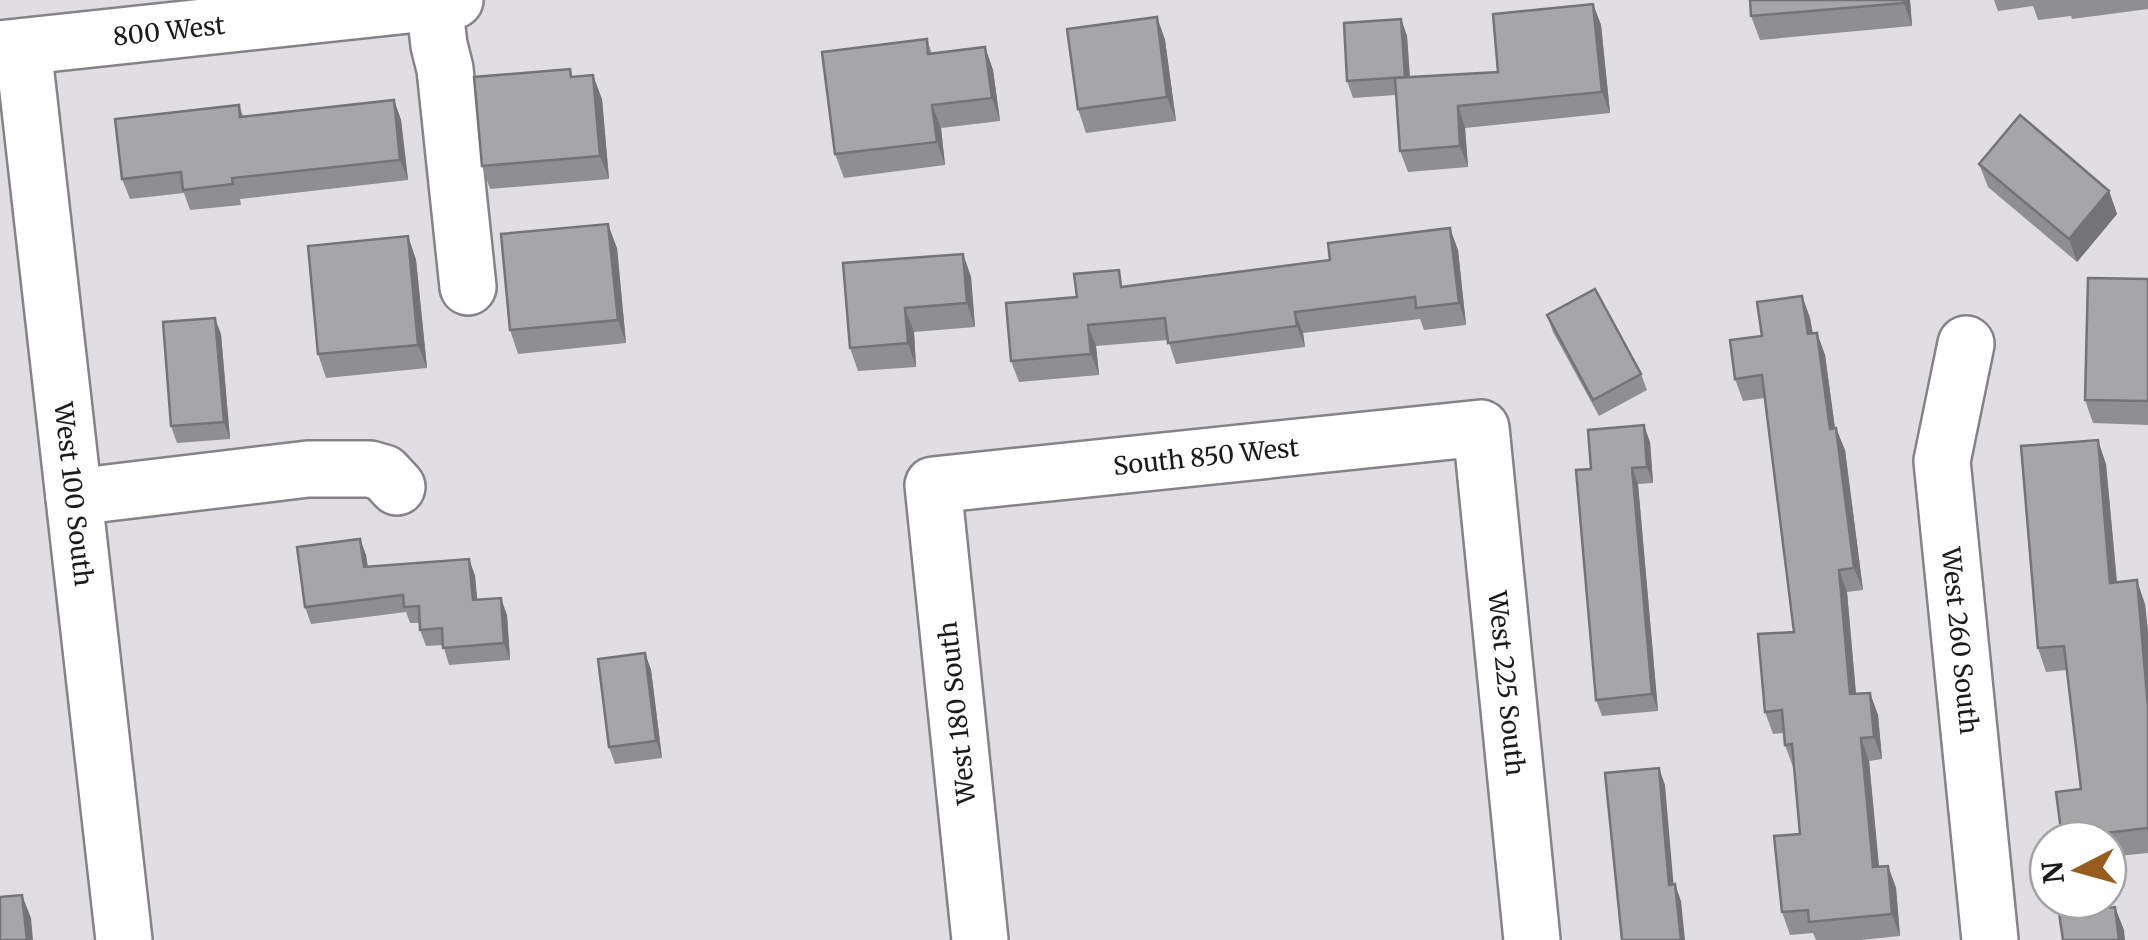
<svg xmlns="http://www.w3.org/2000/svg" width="2148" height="940" font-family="Merriweather,serif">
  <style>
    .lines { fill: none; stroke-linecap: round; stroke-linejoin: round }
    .minor-casing { stroke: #858387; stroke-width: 60 }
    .minor { stroke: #fff; stroke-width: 55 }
    .wall { fill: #8f8e90 }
    .shaded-wall { fill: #747476 }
    .building { fill: #a6a5a8; stroke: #747476; stroke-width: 2.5 }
    .labels { text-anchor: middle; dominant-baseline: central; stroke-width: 10; stroke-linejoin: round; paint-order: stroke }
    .street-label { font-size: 25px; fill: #1b1a1c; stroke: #fff }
  </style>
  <rect width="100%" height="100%" fill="#e0dee2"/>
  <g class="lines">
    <g class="minor-casing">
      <g id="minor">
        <path d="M434 2 439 45 445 69 468 287"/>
        <path id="s1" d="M23 47 124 940"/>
        <path id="s2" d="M0 49 455 0"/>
        <path id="s3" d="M1966 344 1942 461 1990 940"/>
        <path d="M74 497 308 469H370L384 473 397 487"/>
        <path id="s4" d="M980 940 933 485 1481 428 1532 940"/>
      </g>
    </g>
    <use href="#minor" class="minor"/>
  </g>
  <path class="wall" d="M1910 0 1912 26 1760 40 1751 16Z
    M1994 0H2148V9L2072 19 2071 16 2038 20 2033 6 1998 11Z
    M1593 4 1601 25 1610 113 1465 128 1468 167 1408 172 1400 151 1396 95 1353 98 1347 81 1401 19 1407 36 1410 77 1498 72Z
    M1157 17 1165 40 1176 121 1086 133 1078 109Z
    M927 39 932 54 985 47 993 70 1000 121 941 128 945 165 844 178 835 154Z
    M573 77 602 99 609 179 490 189 482 166Z
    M394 100 401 120 408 180 240 199 241 205 190 210 184 193 130 199 122 179 239 105 243 116Z
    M1979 164 2109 191 2117 214 2077 262 1988 187Z
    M408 236 416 260 427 368 326 378 318 354Z
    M617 248 626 343 518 354 510 330Z
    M1458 250 1466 325 1424 330 1420 319 1303 333 1305 347 1176 364 1168 340 1096 346 1099 375 1019 382 1011 361 1077 297Z
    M963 254 971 277 975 327 914 332 916 367 858 371 850 348Z
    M2148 279V425L2093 423 2085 400Z
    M1802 296 1810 318 1813 333H1817L1825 355 1835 428 1845 450 1863 590 1847 592 1856 694 1870 693 1878 715 1882 759 1869 761 1879 866H1888L1896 888 1900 936 1861 940H1816L1813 933 1790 935 1782 912 1800 834 1794 767H1793L1785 745 1784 733 1773 734 1765 712 1794 632 1765 398 1743 401 1735 379 1762 336Z
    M1547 315 1641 374 1647 390 1599 416 1553 332Z
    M221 334 230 439 177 443 171 426Z
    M1650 442 1653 483 1638 484 1658 711 1602 716 1596 700 1591 469Z
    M2106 464 2117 582 2145 604 2148 633V853L2108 857V840H2062L2056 792 2081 789 2067 670 2046 672 2038 648Z
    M360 539 366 555 368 567 469 559 475 576 477 600 507 615 510 660 449 665 443 645 426 646 420 630V623H410L406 612 311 624 305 607Z
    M645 653 651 670 662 758 615 764 609 747Z"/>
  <path class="shaded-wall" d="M1904 0H1910L1912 26 1904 3Z
    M1593 4 1601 25 1610 113 1602 92Z
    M1157 17 1165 40 1176 121 1167 97Z
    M1401 19 1407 36 1411 94 1405 77Z
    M985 47 993 70 1000 121 992 98Z
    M593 75 602 99 609 179 600 156Z
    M394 100 401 120 408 180 400 160Z
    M932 105 941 128 945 165 937 142Z
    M1458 106 1465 128 1468 167 1460 146Z
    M2109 191 2117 214 2077 262 2069 239Z
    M608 224 617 248 626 343 618 320Z
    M1450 228 1458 250 1466 325 1459 303Z
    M408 236 416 260 427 368 418 345Z
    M963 254 971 277 975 327 967 303Z
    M1802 296 1810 318 1816 356 1808 334Z
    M905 308 914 332 916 367 908 343Z
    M1295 312 1303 333 1305 347 1297 326Z
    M215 318 221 334 230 439 224 422Z
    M1088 325 1096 346 1099 375 1091 354Z
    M1817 333 1825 355 1838 451 1830 429Z
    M1644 425 1650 442 1653 483 1647 467Z
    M1836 428 1845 450 1863 590 1854 568Z
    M2098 440 2106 464 2119 606 2110 583Z
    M1632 468 1638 484 1658 711 1652 694Z
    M360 539 366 555 370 584 364 567Z
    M469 559 475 576 479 617 473 600Z
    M1839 570 1847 592 1858 717 1850 694Z
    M2137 580 2145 604 2148 633V707Z
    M501 598 507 615 510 660 504 643Z
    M645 653 651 670 662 758 656 741Z
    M1870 693 1878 715 1882 759 1874 737Z
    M1861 738 1869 761 1881 889 1873 867Z
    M1659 768 1665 785 1675 901 1669 885Z
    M1888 866 1896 888 1900 936 1892 914Z
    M1675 884 1681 901 1685 940H1681Z
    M22 895 31 918 33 940H27Z
    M2115 907 2124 930 2125 940H2119Z"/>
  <path class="building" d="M1750 0H1904V3L1751 16Z
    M1593 4 1602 92 1458 106 1460 146 1400 151 1395 78 1498 72 1493 14Z
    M1157 17 1167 97 1078 109 1067 29Z
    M1401 19 1405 77 1347 81 1344 23Z
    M927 39 928 54 985 47 992 98 932 105 937 142 835 154 822 52Z
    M570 69 571 77 593 75 600 156 482 166 474 77Z
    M394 100 400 160 232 178 233 184 183 190 181 172 122 179 115 119 239 105 240 117Z
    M2020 115 2109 191 2069 239 1979 164Z
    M608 224 618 320 510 330 501 234Z
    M1450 228 1459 303 1416 308 1415 297 1295 312 1297 326 1168 343 1165 318 1088 325 1091 354 1011 361 1006 303 1077 297 1074 274 1119 270 1121 287 1330 260 1328 243Z
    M408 236 418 345 318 354 308 246Z
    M963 254 967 303 905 308 908 343 850 348 843 263Z
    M2088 278 2148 279V401L2085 400Z
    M1595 289 1641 374 1593 400 1547 315Z
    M1802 296 1808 334 1817 333 1830 429 1836 428 1854 568 1839 570 1850 694 1870 693 1874 737 1861 738 1873 867 1888 866 1892 914 1809 922 1808 910 1782 912 1774 836 1800 834 1792 744 1785 745 1782 710 1765 712 1758 634 1794 632 1762 375 1735 379 1730 340 1762 336 1757 302Z
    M215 318 224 422 171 426 163 322Z
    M1644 425 1647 467 1632 468 1652 694 1596 700 1576 470 1591 469 1588 430Z
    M2098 440 2110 583 2137 580 2148 707V828L2062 838 2056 792 2081 789 2064 646 2038 648 2021 446Z
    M360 539 364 567 469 559 473 600 501 598 504 643 443 648 442 628 420 630 419 606 404 607 403 595 305 607 297 547Z
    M645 653 656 741 609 747 598 659Z
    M1659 768 1669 885 1675 884 1681 940H1622L1605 773Z
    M22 895 27 940H0V897Z
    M2115 907 2119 940H2063L2059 913Z"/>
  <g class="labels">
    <g class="street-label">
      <text stroke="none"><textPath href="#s2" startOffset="170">800 West</textPath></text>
      <text stroke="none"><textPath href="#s4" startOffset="732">South 850 West</textPath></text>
      <text stroke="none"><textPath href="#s1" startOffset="450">West 100 South</textPath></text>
      <text stroke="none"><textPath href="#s3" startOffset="300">West 260 South</textPath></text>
      <text stroke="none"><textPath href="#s4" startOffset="1265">West 225 South</textPath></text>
      <text transform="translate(957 713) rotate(-96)">West 180 South</text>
    </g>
  </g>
  <g transform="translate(2078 870) rotate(264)"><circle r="48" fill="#ffffff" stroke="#a4a3a4" stroke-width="2.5"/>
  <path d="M0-8L18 38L0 25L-18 38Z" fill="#985d1e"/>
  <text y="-15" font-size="28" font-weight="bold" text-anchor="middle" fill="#1b1a1c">N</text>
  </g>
</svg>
